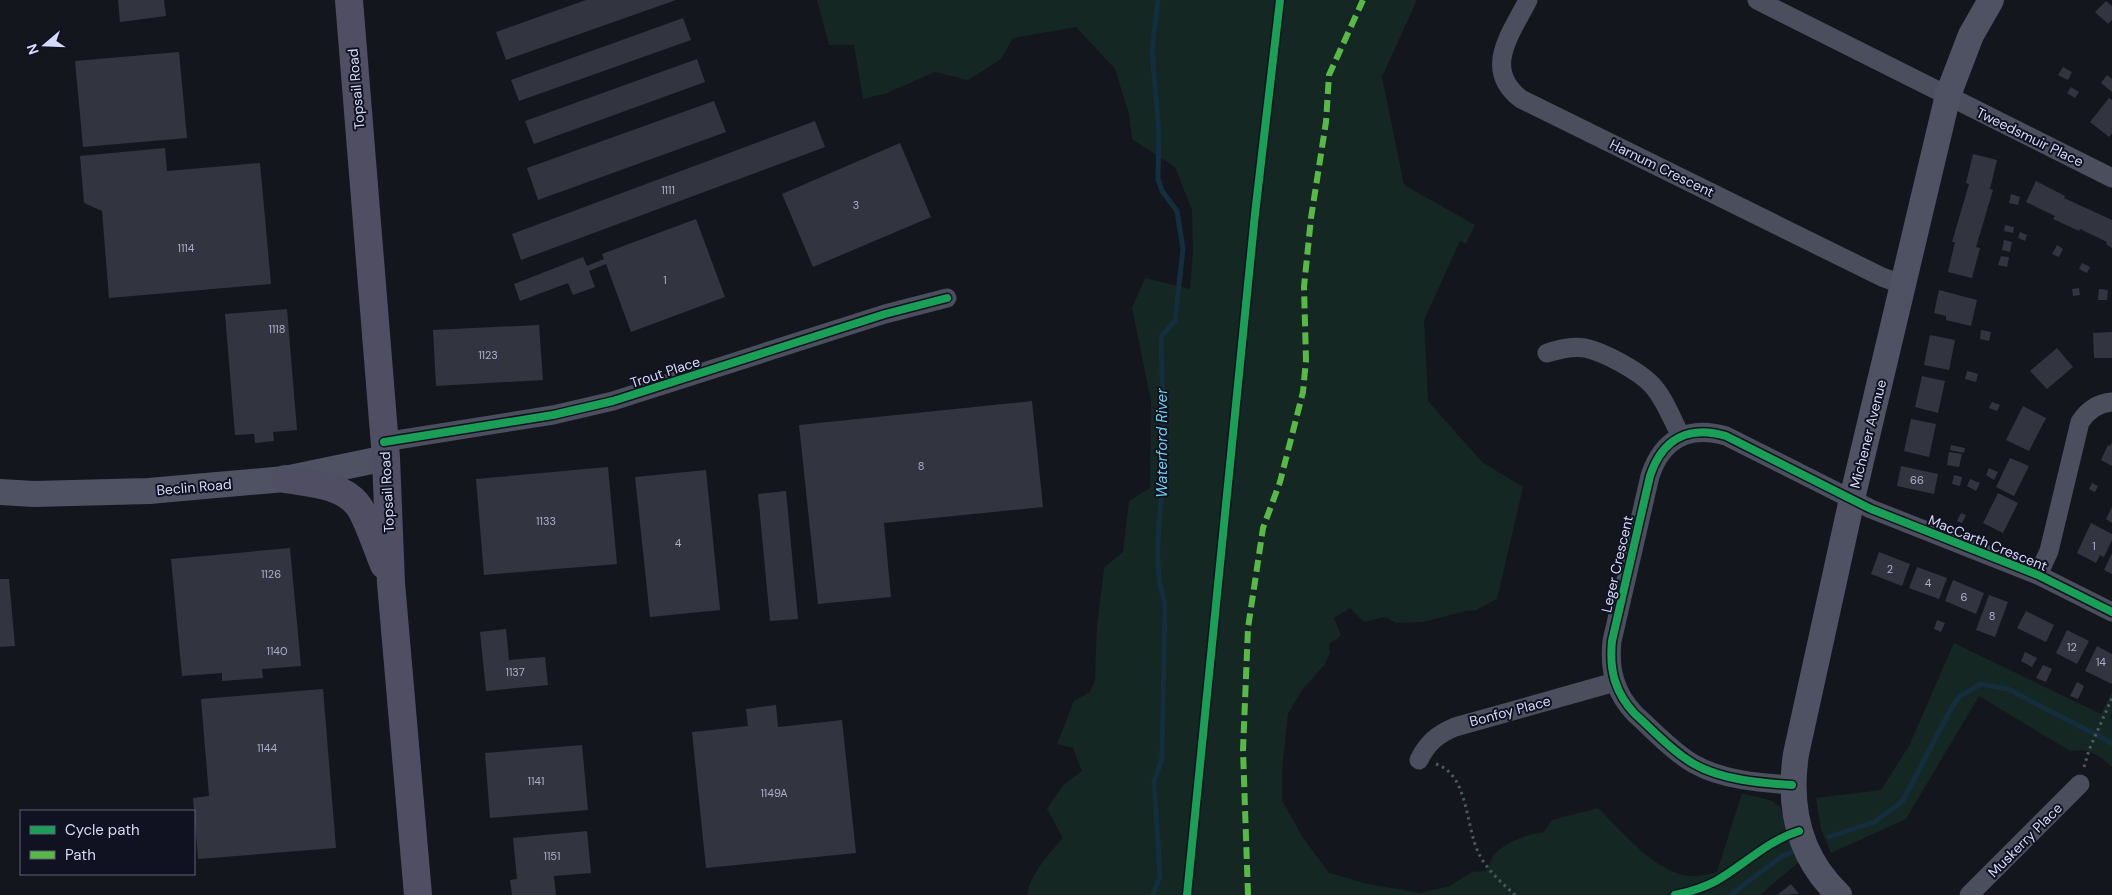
<svg xmlns="http://www.w3.org/2000/svg" width="2112" height="895" font-family="'DM Sans',sans-serif">
  <style>
    .green { fill: #152723 }
    .lines { fill: none; stroke-linecap: round; stroke-linejoin: round }
    .stream { stroke: #142e3e; stroke-width: 5 }
    .building { fill: #323440 }
    .path { stroke: #4b5a5f; stroke-width: 3; stroke-dasharray: 2.5 4; stroke-linecap: butt }
    .street { stroke: #4a4e5d; stroke-width: 19 }
    .secondary { stroke: #4e5263; stroke-width: 26 }
    .primary { stroke: #504e63; stroke-width: 28 }
    .quiet { stroke: #58b947; stroke-width: 6; stroke-dasharray: 12 6; stroke-linecap: butt }
    .cycleway-casing { stroke: #111221; stroke-width: 11 }
    .cycleway { stroke: #1a9f57; stroke-width: 8 }
    .labels { text-anchor: middle; dominant-baseline: central; stroke-width: 4; stroke-linejoin: round; paint-order: stroke }
    .number-label { font-size: 11px; fill: #adb0cb }
    .street-label { font-size: 14px; fill: #d6daf9; stroke: #111221 }
    .water-label { font-size: 15px; font-style: italic; fill: #72cfeb; stroke: #111221 }
  </style>
  <rect width="100%" height="100%" fill="#14161e"/>
  <path class="green" d="M817 0H1417L1382 77 1404 185 1475 225 1466 244 1460 241 1424 320 1428 401 1482 462 1523 487 1497 599 1476 610 1466 611 1423 622 1396 623 1386 617 1364 622 1350 608 1334 618 1341 636 1329 644 1330 653 1325 664 1302 690 1288 714 1282 770V800L1303 838 1329 873 1368 884 1420 893 1450 886 1472 872 1486 871C1489 867 1490 861 1493 856 1501 845 1530 832 1543 833L1552 820 1598 808C1622 831 1658 877 1694 876 1702 876 1710 874 1717 872L1742 793 1772 801 1780 807 1799 862 1760 895H1027C1030 874 1049 854 1063 838L1047 809 1063 785 1082 771 1073 748 1057 744 1074 701 1090 692 1095 680 1097 626 1104 568 1123 552 1129 501 1150 488 1151 401 1132 308 1145 278 1190 289 1193 250 1192 210 1175 167 1132 139 1129 114 1115 69 1076 27 1013 38 1001 59 968 80 935 72 887 93 863 99 854 45H829Z
    M1954 643 2101 714 2112 692V714L2110 718 2112 719V766H2110C2099 753 2086 748 2070 751L1979 696 1906 819 1831 853 1821 829 1816 798 1881 790 1909 746Z"/>
  <g class="lines">
    <path class="stream" d="M1829 837 1874 822 1902 802 1952 707 1960 696 1981 684 2008 689 2112 743
      M1153 895 1160 876 1154 781 1162 759 1165 603C1151 564 1161 516 1163 475 1165 429 1162 383 1161 337L1175 321 1183 249 1177 211 1162 191 1158 179 1159 134 1152 50 1158 0
      M1730 895 1781 857 1791 852"/>
  </g>
  <path class="building" d="M118 0H164L166 16 120 22Z
    M586 0H676L506 60 496 32Z
    M2106 1 2112 6V20L2108 24 2095 12Z
    M683 18 691 40 519 101 511 80Z
    M179 52 187 138 83 147 75 61Z
    M697 59 705 82 534 144 525 121Z
    M2063 67 2072 72 2068 80 2058 75Z
    M2107 75 2112 79V92L2101 83Z
    M2071 87 2079 92 2075 98 2067 93Z
    M2109 98 2112 100V133L2109 137 2090 122Z
    M714 101 726 132 538 200 527 168Z
    M815 121 825 147 521 260 512 234Z
    M900 143 931 217 813 267 782 194Z
    M165 148 167 171 260 163 271 284 109 298 102 211 84 203 80 156Z
    M1973 154 1997 160 1990 189 1993 190 1976 247 1980 248 1972 278 1948 272 1955 242H1952L1969 184 1966 183Z
    M2036 181 2065 196 2064 198 2112 220V248L2106 244 2107 242 2080 229 2079 231 2053 219 2055 216 2026 202Z
    M2011 194 2020 197 2018 205 2009 203Z
    M696 219 725 297 631 332 606 264 589 271 595 287 573 295 568 283 520 301 514 284 583 257 587 266 604 259 602 254Z
    M2005 225 2014 227 2013 233 2004 231Z
    M2020 232 2027 235 2025 241 2018 238Z
    M2004 240 2012 242 2010 252 2002 250Z
    M2057 245 2063 249 2059 257 2052 254Z
    M2001 256 2009 257 2007 267 1998 265Z
    M2082 263 2090 267 2087 273 2079 269Z
    M2079 288 2080 295 2073 296 2072 289Z
    M2099 289 2108 290 2107 300H2098Z
    M1939 290 1977 300 1971 326 1946 320V316L1934 313Z
    M287 309 297 430 273 432 274 441 255 443 254 434 235 435 225 314Z
    M539 325 543 380 436 386 433 330Z
    M1981 330 1991 332 1989 341 1980 339Z
    M2112 332V358H2094L2093 333Z
    M1930 335 1955 340 1949 370 1924 365Z
    M2057 348 2073 367 2047 389 2030 371Z
    M1967 371 1978 374 1976 382 1965 379Z
    M1922 376 1945 381 1938 413 1915 407Z
    M1032 401 1043 507 884 523 891 597 818 604 799 425Z
    M1992 402 2000 405 1997 411 1989 408Z
    M2023 406 2046 418 2029 451 2006 440Z
    M1911 419 1936 424 1929 457 1904 451Z
    M2112 442V466L2101 460 2108 445 2110 446Z
    M1951 445 1965 448 1964 453 1950 450Z
    M1949 452 1962 454 1959 467 1947 465Z
    M2010 458 2029 466 2014 496 1996 487Z
    M1901 466 1938 474 1934 494 1897 486Z
    M608 467 617 564 484 575 476 479Z
    M1989 468 1998 472 1994 480 1986 475Z
    M706 470 720 610 650 617 635 477Z
    M1954 475 1962 477 1960 486 1952 484Z
    M1970 479 1980 483 1976 491 1967 486Z
    M2092 483 2098 486 2095 492 2089 489Z
    M786 491 798 619 770 621 758 494Z
    M1998 493 2018 503 2003 533 1983 523Z
    M2112 507V523L2106 519Z
    M1961 513 1966 515 1962 523 1957 521Z
    M2091 523 2112 534V540L2104 557 2100 555 2096 563 2077 553Z
    M290 548 301 666 262 669 263 678 222 681V673L182 676 171 559Z
    M1879 552 1910 564 1902 586 1871 574Z
    M2112 553V574L2104 570Z
    M1917 567 1947 578 1939 599 1909 588Z
    M0 579H9L15 646 0 647Z
    M1953 580 1984 593 1976 614 1945 601Z
    M1989 595 2008 602 1995 637 1976 630Z
    M2026 611 2054 625 2046 642 2017 628Z
    M1937 620 1945 623 1941 632 1934 629Z
    M506 629 509 660 545 657 548 685 486 691 480 632Z
    M2067 630 2089 641 2077 664 2056 653Z
    M2097 646 2112 654V684L2085 671Z
    M2025 652 2037 658 2032 667 2021 661Z
    M2043 665 2052 669 2046 682 2036 678Z
    M2077 682 2084 686 2078 699 2070 696Z
    M323 689 336 848 198 859 193 798 209 796 201 699Z
    M776 705 778 727 842 720 856 853 706 868 692 732 748 726 746 709Z
    M582 745 588 810 490 818 485 753Z
    M587 831 591 873 554 876 556 895H512L510 880 517 879 513 838Z
    M1791 884 1799 894 1777 895Z"/>
  <g class="lines">
    <path class="path" d="M1436 764C1469 775 1465 826 1479 854 1487 870 1502 883 1515 895
      M2084 767 2089 750 2112 698
      M1675 895C1721 885 1742 859 1781 837"/>
    <path class="street" d="M1528 0C1511 34 1482 69 1521 99L1882 277 1904 285
      M1757 0 2112 178
      M1547 353C1560 349 1572 346 1585 348 1604 352 1639 371 1652 385 1665 399 1672 420 1681 436
      M384 442 553 415 613 401 885 314 947 298
      M2038 575 2049 551 2080 422C2088 410 2098 403 2112 402
      M1419 760C1427 743 1438 734 1455 727L1615 682
      M1792 785C1761 783 1722 780 1694 764 1673 752 1654 731 1635 714 1615 693 1609 670 1612 641L1650 476C1662 439 1688 425 1726 436L1871 509 2038 575 2112 612
      M1969 895 2080 784"/>
    <path class="secondary" d="M0 492 34 494 149 491 285 479 386 458
      M1839 895C1799 857 1788 808 1796 754L1852 499 1948 95 1971 35 1991 0"/>
    <path class="primary" d="M349 0 386 458 391 583 418 895
      M285 479C308 483 341 484 357 504 366 514 378 551 384 565"/>
    <path class="quiet" d="M1248 895 1243 750 1248 628 1263 528 1280 482 1303 392 1306 360 1304 287 1311 218 1326 122 1329 75 1363 0"/>
    <g class="cycleway-casing">
      <path id="cycleway" d="M384 442 553 415 613 401 885 314 947 298
        M1792 785C1761 783 1722 780 1694 764 1673 752 1654 731 1635 714 1615 693 1609 670 1612 641L1650 476C1662 439 1688 425 1726 436L1871 509 2038 575 2112 612
        M1187 895 1255 214 1280 0
        M1675 895C1689 892 1703 888 1716 881 1744 865 1767 841 1799 831"/>
    </g>
    <use href="#cycleway" class="cycleway"/>
  </g>
  <g class="labels">
    <g class="number-label">
      <text x="668" y="190">1111</text>
      <text x="856" y="205">3</text>
      <text x="186" y="248">1114</text>
      <text x="665" y="280">1</text>
      <text x="277" y="329">1118</text>
      <text x="488" y="355">1123</text>
      <text x="921" y="466">8</text>
      <text x="1917" y="480">66</text>
      <text x="546" y="521">1133</text>
      <text x="678" y="543">4</text>
      <text x="2094" y="546">1</text>
      <text x="1890" y="569">2</text>
      <text x="271" y="574">1126</text>
      <text x="1928" y="583">4</text>
      <text x="1964" y="597">6</text>
      <text x="1992" y="616">8</text>
      <text x="2072" y="647">12</text>
      <text x="277" y="651">1140</text>
      <text x="2101" y="662">14</text>
      <text x="515" y="672">1137</text>
      <text x="267" y="748">1144</text>
      <text x="536" y="781">1141</text>
      <text x="774" y="793">1149A</text>
      <text x="552" y="856">1151</text>
    </g>
    <g class="street-label">
      <text transform="translate(356 89) rotate(-95)">Topsail Road</text>
      <text transform="translate(2030 137) rotate(26)">Tweedsmuir Place</text>
      <text transform="translate(1662 168) rotate(26)">Harnum Crescent</text>
      <text transform="translate(665 372) rotate(-18)">Trout Place</text>
      <text transform="translate(1868 434) rotate(-76)">Michener Avenue</text>
      <text transform="translate(194 487) rotate(-5)">Beclin Road</text>
      <text transform="translate(387 492) rotate(-93)">Topsail Road</text>
      <text transform="translate(1988 543) rotate(22)">MacCarth Crescent</text>
      <text transform="translate(1617 564) rotate(-77)">Leger Crescent</text>
      <text transform="translate(1510 711) rotate(-15)">Bonfoy Place</text>
      <text transform="translate(2025 840) rotate(-45)">Muskerry Place</text>
    </g>
    <g class="water-label">
      <text transform="translate(1162 443) rotate(-90)">Waterford River</text>
    </g>
  </g>
  <rect x="20" y="810" width="175" height="65" fill="#111221" stroke="#606277"/>
  <rect x="30" y="826" width="25" height="8" fill="#1a9f57" stroke="#606277"/>
  <text x="65" y="835" font-size="15" fill="#d6daf9">Cycle path</text>
  <rect x="30" y="851" width="25" height="8" fill="#58b947" stroke="#606277"/>
  <text x="65" y="860" font-size="15" fill="#d6daf9">Path</text>
  <g transform="translate(45 45) rotate(251)" stroke="#111221" stroke-width="4" paint-order="stroke">
  <path d="M0-4L9 19L0 12L-9 19Z" fill="#d6daf9"/>
  <text y="-8" font-size="14" font-weight="bold" text-anchor="middle" fill="#d6daf9">N</text>
  </g>
</svg>
